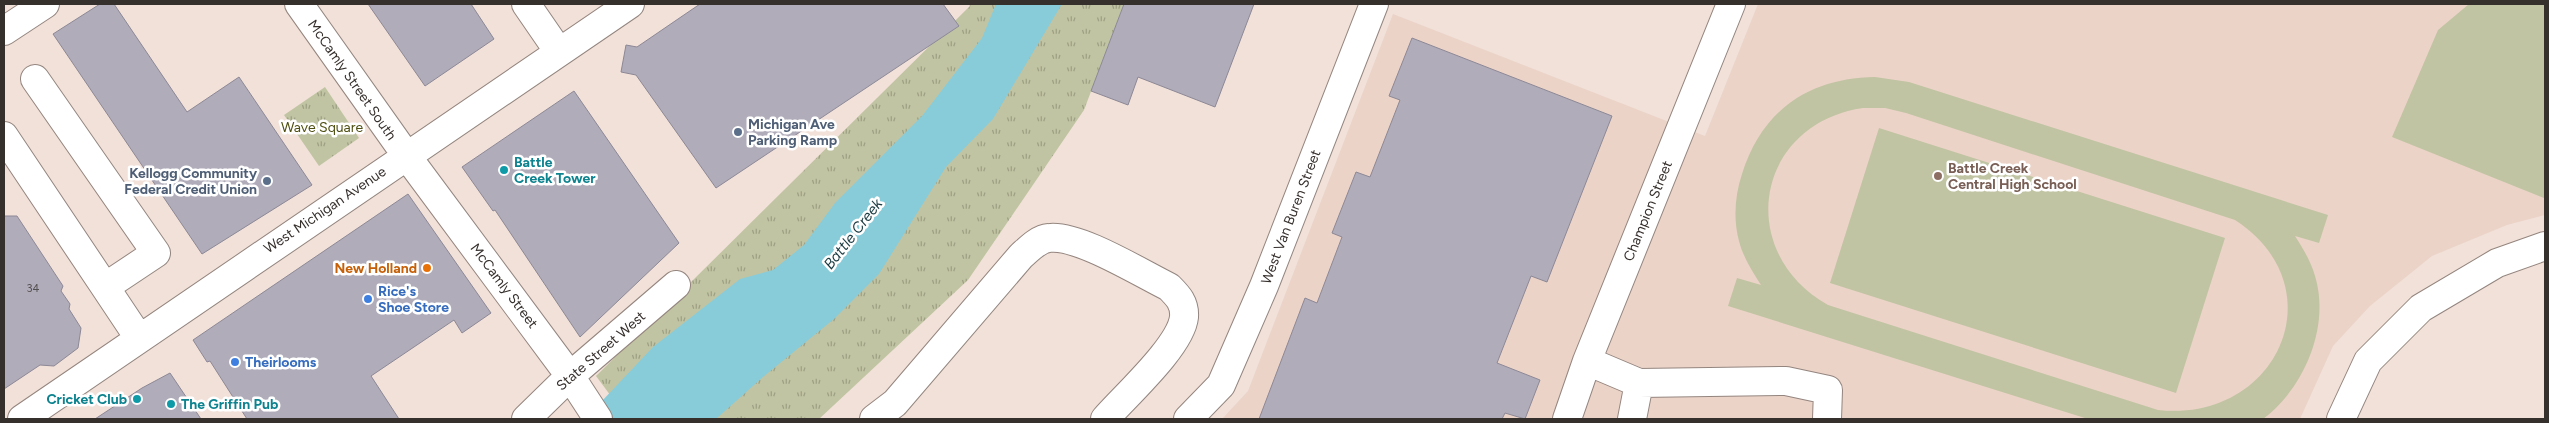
<svg xmlns="http://www.w3.org/2000/svg" width="2549" height="423" font-family="Figtree,sans-serif">
  <style>
    .built { fill: #ebd3c8 }
    .park { fill: url(#park-tufts) }
    .garden { fill: #c1c4a2; fill-rule: evenodd }
    .water { fill: #88ccda }
    .building { fill: #b0acb9; stroke: #8d8896 }
    .lines { fill: none; stroke-linecap: round; stroke-linejoin: round }
    .minor-casing { stroke: #94857f; stroke-width: 30 }
    .minor { stroke: #fff; stroke-width: 28 }
    .service-dot { fill: #5c6f8a; stroke: #fff; stroke-width: 2 }
    .culture-dot { fill: #0f9aa8; stroke: #fff; stroke-width: 2 }
    .education-dot { fill: #8d6e63; stroke: #fff; stroke-width: 2 }
    .food-dot { fill: #e8710a; stroke: #fff; stroke-width: 2 }
    .shop-dot { fill: #3f7fe0; stroke: #fff; stroke-width: 2 }
    .labels { text-anchor: middle; dominant-baseline: central; stroke-width: 5; stroke-linejoin: round; paint-order: stroke }
    .number-label { font-size: 11px; fill: #544f50 }
    .street-label { font-size: 14px; fill: #36302d; stroke: #fff }
    .service-label { font-size: 14px; font-weight: bold; fill: #4e5e75; stroke: #fff; text-anchor: start }
    .park-label { font-size: 14px; fill: #4e4f11; stroke: #fff }
    .culture-label { font-size: 14px; font-weight: bold; fill: #0d838f; stroke: #fff; text-anchor: start }
    .education-label { font-size: 14px; font-weight: bold; fill: #785e54; stroke: #fff; text-anchor: start }
    .food-label { font-size: 14px; font-weight: bold; fill: #c56008; stroke: #fff; text-anchor: end }
    .shop-label { font-size: 14px; font-weight: bold; fill: #366cbe; stroke: #fff; text-anchor: start }
    .water-label { font-size: 15px; font-style: italic; fill: #183940; stroke: #fff }
  </style>
  <defs>
    <pattern id="park-tufts" width="24" height="20" patternUnits="userSpaceOnUse" patternTransform="scale(1.25)"><rect width="24" height="20" fill="#c1c4a2"/><path d="M3 7l-1-3M5 7V3M7 7l1-3M15 17l-1-3M17 17v-4M19 17l1-3" fill="none" stroke="#9ea084"/></pattern>
  </defs>
  <rect width="100%" height="100%" fill="#f1e1d9"/>
  <path class="built" d="M1758 4H2545V215L2507 225 2432 256 2370 306 2333 346 2300 419H1222L1248 391 1393 14 1705 136Z"/>
  <path class="park" d="M969 4H1124L1084 110 968 280 819 419H628L596 376 970 6Z
    M325 87 359 138 319 166 284 115Z"/>
  <path class="garden" d="M2469 4H2545L2544 198 2392 137 2438 30Z
    M1875 77 1909 82 2328 215 2319 243 2295 236C2306 253 2315 269 2318 289 2326 336 2301 391 2263 419H2088L1728 306 1737 278 1761 285C1752 271 1743 257 1739 241 1733 219 1735 195 1742 174 1762 110 1809 78 1875 77ZM1863 108H1885L1906 113 2235 220C2338 287 2278 423 2158 410L1828 305C1734 252 1755 124 1863 108Z
    M1879 128 2225 238 2176 393 1830 283Z"/>
  <path class="water" d="M996 4H1062L993 119 946 167 879 274 834 319 763 377 716 419H585L653 347 740 279 773 270 804 245 835 203 922 116 982 38Z"/>
  <path class="building" d="M100 4H114L187 112 239 77 312 185 202 254 53 34Z
    M368 4H471L494 39 425 86Z
    M700 4H943L959 26 716 188 636 75 621 72 626 45 637 47Z
    M1124 4H1254L1215 107 1138 77 1128 105 1091 91Z
    M1412 38 1612 116 1547 282 1531 276 1497 363 1540 380 1525 419 1505 413 1502 419H1259L1305 298 1317 303 1342 237 1332 233 1356 172 1370 177 1400 100 1389 96Z
    M574 91 679 243 580 337 495 210 493 211 462 167Z
    M408 194 491 313 462 333 454 320 371 376 399 419H247L210 361 207 362 193 340Z
    M4 216H17L63 286 61 291 70 304 69 309 81 328 78 348 54 366 40 365 4 389Z
    M170 373 201 419H95L142 388Z"/>
  <g class="lines">
    <g class="minor-casing">
      <path id="minor" d="M299 4 406 155 570 376 598 419
        M526 4 559 52
        M4 31 45 4
        M4 136 105 287 156 253 35 79
        M105 287 139 338
        M1587 361 1639 383 1786 381 1828 390 1827 419
        M22 419 630 4
        M526 419 570 376 676 285
        M874 419 895 403 1021 256C1029 249 1038 239 1049 238 1078 234 1142 274 1169 287 1178 296 1185 303 1184 317 1181 346 1125 396 1105 419
        M1188 419 1221 385 1264 286 1374 4
        M1567 419 1587 361 1731 4
        M1632 419 1639 383
        M2341 419 2368 361 2421 308 2497 263 2545 246"/>
    </g>
    <use href="#minor" class="minor"/>
  </g>
  <g class="service-dot">
    <circle cx="738" cy="132" r="5"/>
    <circle cx="267" cy="181" r="5"/>
  </g>
  <g class="culture-dot">
    <circle cx="504" cy="170" r="5"/>
    <circle cx="137" cy="399" r="5"/>
    <circle cx="171" cy="404" r="5"/>
  </g>
  <circle class="education-dot" cx="1938" cy="176" r="5"/>
  <circle class="food-dot" cx="427" cy="268" r="5"/>
  <g class="shop-dot">
    <circle cx="368" cy="299" r="5"/>
    <circle cx="235" cy="362" r="5"/>
  </g>
  <g class="labels">
    <g class="number-label">
      <text x="33" y="288">34</text>
    </g>
    <g class="street-label">
      <text transform="translate(352 80) rotate(55)">McCamly Street South</text>
      <text transform="translate(325 210) rotate(-34)">West Michigan Avenue</text>
      <text transform="translate(1648 211) rotate(-68)">Champion Street</text>
      <text transform="translate(1291 217) rotate(-69)">West Van Buren Street</text>
      <text transform="translate(504 286) rotate(53)">McCamly Street</text>
      <text transform="translate(601 351) rotate(-41)">State Street West</text>
    </g>
    <g class="service-label">
      <text x="748" y="124">Michigan Ave<tspan x="748" dy="16">Parking Ramp</tspan></text>
      <text x="257" y="173" text-anchor="end">Kellogg Community<tspan x="257" dy="16">Federal Credit Union</tspan></text>
    </g>
    <g class="park-label">
      <text x="322" y="127">Wave Square</text>
    </g>
    <g class="culture-label">
      <text x="514" y="162">Battle<tspan x="514" dy="16">Creek Tower</tspan></text>
      <text x="127" y="399" text-anchor="end">Cricket Club</text>
      <text x="181" y="404">The Griffin Pub</text>
    </g>
    <g class="education-label">
      <text x="1948" y="168">Battle Creek<tspan x="1948" dy="16">Central High School</tspan></text>
    </g>
    <g class="food-label">
      <text x="417" y="268">New Holland</text>
    </g>
    <g class="shop-label">
      <text x="378" y="291">Rice's<tspan x="378" dy="16">Shoe Store</tspan></text>
      <text x="245" y="362">Theirlooms</text>
    </g>
    <g class="water-label">
      <text transform="translate(853 234) rotate(-52)">Battle Creek</text>
    </g>
  </g>
  <rect width="2549" height="423" fill="none" stroke="#36302d" stroke-width="10"/>
</svg>
